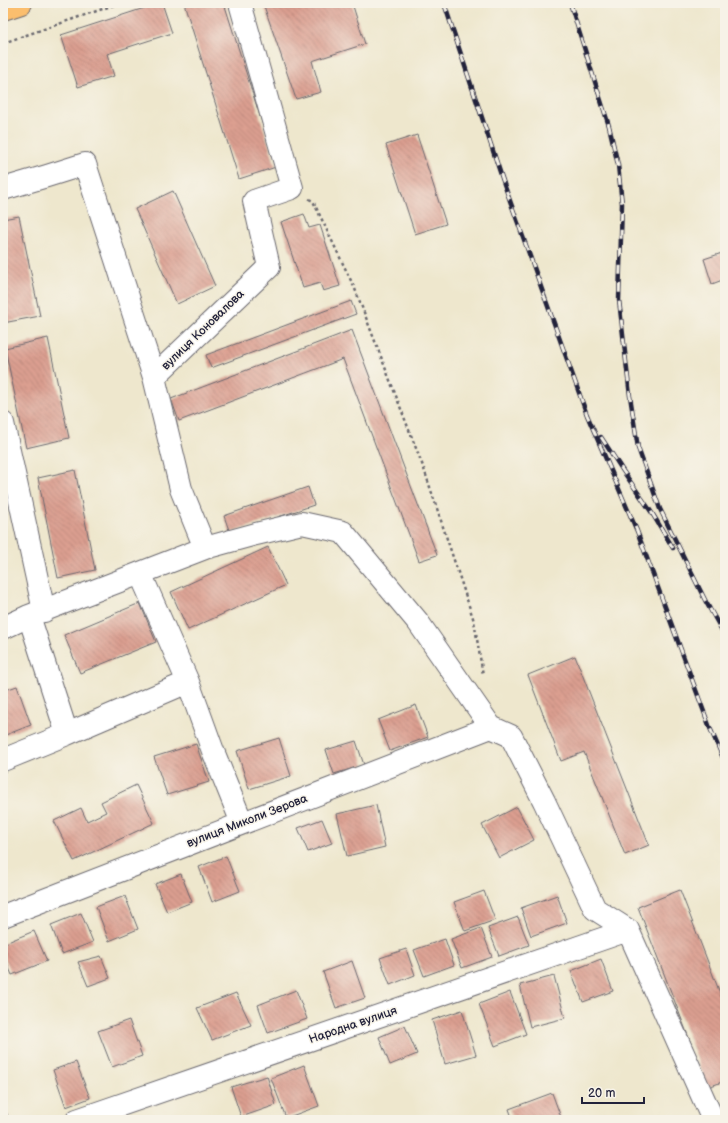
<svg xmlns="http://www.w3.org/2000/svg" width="728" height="1123" font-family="'Balsamiq Sans',sans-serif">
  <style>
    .building { fill: url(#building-back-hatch) }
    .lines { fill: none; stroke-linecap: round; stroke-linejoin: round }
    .minor-casing { stroke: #69676e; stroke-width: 24 }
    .major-casing { stroke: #69676e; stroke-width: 24 }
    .path { stroke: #69676e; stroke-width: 2.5; stroke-dasharray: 3 3; stroke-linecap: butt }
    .minor { stroke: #fff; stroke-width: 22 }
    .major { stroke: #fbbe6e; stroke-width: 22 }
    .rail-casing { stroke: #22223b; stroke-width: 4.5 }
    .rail { stroke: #f7f3e8; stroke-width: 3; stroke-dasharray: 9; stroke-linecap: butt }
    .labels { text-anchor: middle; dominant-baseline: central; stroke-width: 3; stroke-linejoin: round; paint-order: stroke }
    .street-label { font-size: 12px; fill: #22223b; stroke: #f7f3e8 }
  </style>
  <defs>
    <pattern id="building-back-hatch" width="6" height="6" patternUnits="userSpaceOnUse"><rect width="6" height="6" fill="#db9f90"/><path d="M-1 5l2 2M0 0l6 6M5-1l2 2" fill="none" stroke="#b18177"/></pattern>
  </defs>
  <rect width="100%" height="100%" fill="#f7f3e8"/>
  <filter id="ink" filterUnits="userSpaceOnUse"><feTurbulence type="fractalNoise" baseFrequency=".025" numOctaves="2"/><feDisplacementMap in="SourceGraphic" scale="8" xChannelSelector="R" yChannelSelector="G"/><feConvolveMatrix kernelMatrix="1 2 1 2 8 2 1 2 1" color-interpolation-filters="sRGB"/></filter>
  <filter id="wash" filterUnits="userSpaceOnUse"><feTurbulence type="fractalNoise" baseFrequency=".012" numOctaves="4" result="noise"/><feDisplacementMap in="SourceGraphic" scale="16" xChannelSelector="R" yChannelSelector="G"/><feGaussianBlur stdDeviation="0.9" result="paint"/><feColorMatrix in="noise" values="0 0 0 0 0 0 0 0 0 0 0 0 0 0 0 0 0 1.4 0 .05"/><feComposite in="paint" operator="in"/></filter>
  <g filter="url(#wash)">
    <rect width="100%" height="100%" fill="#eee7cd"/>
    <g id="blocks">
      <path class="building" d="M160 3H162L172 33 107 54 114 76 78 87 61 35Z
        M184 3H224L276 167 239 179Z
        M263 3H352L365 44 312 61 321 92 296 99Z
        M417 135 446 224 415 234 386 145Z
        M3 155 7 172 3 173Z
        M173 191 215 286 177 304 135 209Z
        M304 214 309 228 320 225 340 286 323 291 320 283 303 288 281 222Z
        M19 216 40 316 3 323V219Z
        M725 252V279L712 284 704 259Z
        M351 301 356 314 211 368 206 355Z
        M352 330 437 555 419 561 343 359 179 421 171 399Z
        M48 338 69 438 26 448 5 348Z
        M75 470 95 570 58 578 38 478Z
        M308 487 314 505 230 533 224 516Z
        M268 547 286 585 188 630 171 592Z
        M140 603 156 642 80 673 64 635Z
        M575 656 649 845 625 855 584 752 561 761 528 675Z
        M17 686 31 725 3 736V691Z
        M416 705 428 737 390 751 378 720Z
        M279 738 291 776 249 789 237 751Z
        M356 741 364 765 334 774 326 750Z
        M196 744 209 782 167 795 154 757Z
        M136 785 154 823 74 861 54 821 81 808 87 821 106 812 101 802Z
        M376 805 385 847 347 856 337 814Z
        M517 807 534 840 499 858 482 825Z
        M322 819 332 843 308 852 298 828Z
        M226 856 240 891 212 902 199 867Z
        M181 874 192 902 167 912 155 884Z
        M680 890 725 1006V1081L708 1087 638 907Z
        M484 891 495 920 465 931 454 902Z
        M557 895 567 923 531 936 521 908Z
        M125 896 138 929 109 941 96 907Z
        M81 913 93 942 62 954 51 925Z
        M518 917 529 945 499 956 488 928Z
        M481 928 492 957 462 968 451 939Z
        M34 931 47 961 12 975 3 954V944Z
        M445 939 454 965 424 976 414 950Z
        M406 949 415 975 390 985 380 958Z
        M101 956 110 978 88 986 78 962Z
        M601 959 613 991 583 1002 571 971Z
        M352 961 365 998 336 1008 323 972Z
        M554 976 565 1018 530 1027 520 985Z
        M296 990 307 1019 268 1033 258 1005Z
        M510 992 526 1034 495 1046 479 1004Z
        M236 993 251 1025 212 1040 197 1008Z
        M462 1010 476 1055 445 1064 432 1020Z
        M129 1020 142 1056 112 1067 98 1031Z
        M405 1026 417 1054 390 1065 379 1037Z
        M76 1062 90 1098 66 1107 53 1070Z
        M304 1065 319 1106 286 1118 271 1078Z
        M267 1076 276 1105 241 1117 231 1087Z
        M552 1093 562 1120H513L509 1109Z
        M3 1102 8 1117 3 1119Z"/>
    </g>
  </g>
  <g filter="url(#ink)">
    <use href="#blocks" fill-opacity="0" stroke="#69676e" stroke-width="1"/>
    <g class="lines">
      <g class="minor-casing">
        <path id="minor" d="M3 189 47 176 85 164 154 377 181 489 205 548 29 616 3 628
          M154 377 269 267 254 201 292 188 240 3
          M3 423 44 611
          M205 548 256 534 302 523 343 532 418 622 491 727 511 736 544 801 595 909 628 930 713 1120
          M140 573 188 682 213 751 242 823
          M29 616 67 734 188 682
          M3 760 67 734
          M3 916 491 727
          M77 1120 628 930"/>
      </g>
      <g class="major-casing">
        <path id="major" d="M3 9 21 3"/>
      </g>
      <path class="path" d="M3 43 120 3
        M309 199 313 201 355 289 424 469 474 621 483 675"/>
      <use href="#minor" class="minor"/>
      <use href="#major" class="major"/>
      <g class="rail-casing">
        <path id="rail" d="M444 3 504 184 587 415 637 531 710 728 725 762
          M570 3 609 126 618 165 622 204 619 300 630 396 638 448 660 509 706 602 725 636
          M601 437 623 471 652 513 673 548"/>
      </g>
      <use href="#rail" class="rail"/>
    </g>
  </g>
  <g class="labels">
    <g class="street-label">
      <text transform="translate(203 330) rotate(-44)">вулиця Коновалова</text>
      <text transform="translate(247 821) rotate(-21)">вулиця Миколи Зерова</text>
      <text transform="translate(353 1025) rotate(-19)">Народна вулиця</text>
    </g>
  </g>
  <rect width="728" height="1123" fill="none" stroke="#f7f3e8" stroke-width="16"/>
  <path d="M582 1097v6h62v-6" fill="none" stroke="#22223b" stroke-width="2"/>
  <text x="588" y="1097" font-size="12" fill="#22223b" stroke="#f7f3e8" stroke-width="3" paint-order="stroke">20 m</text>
</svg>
